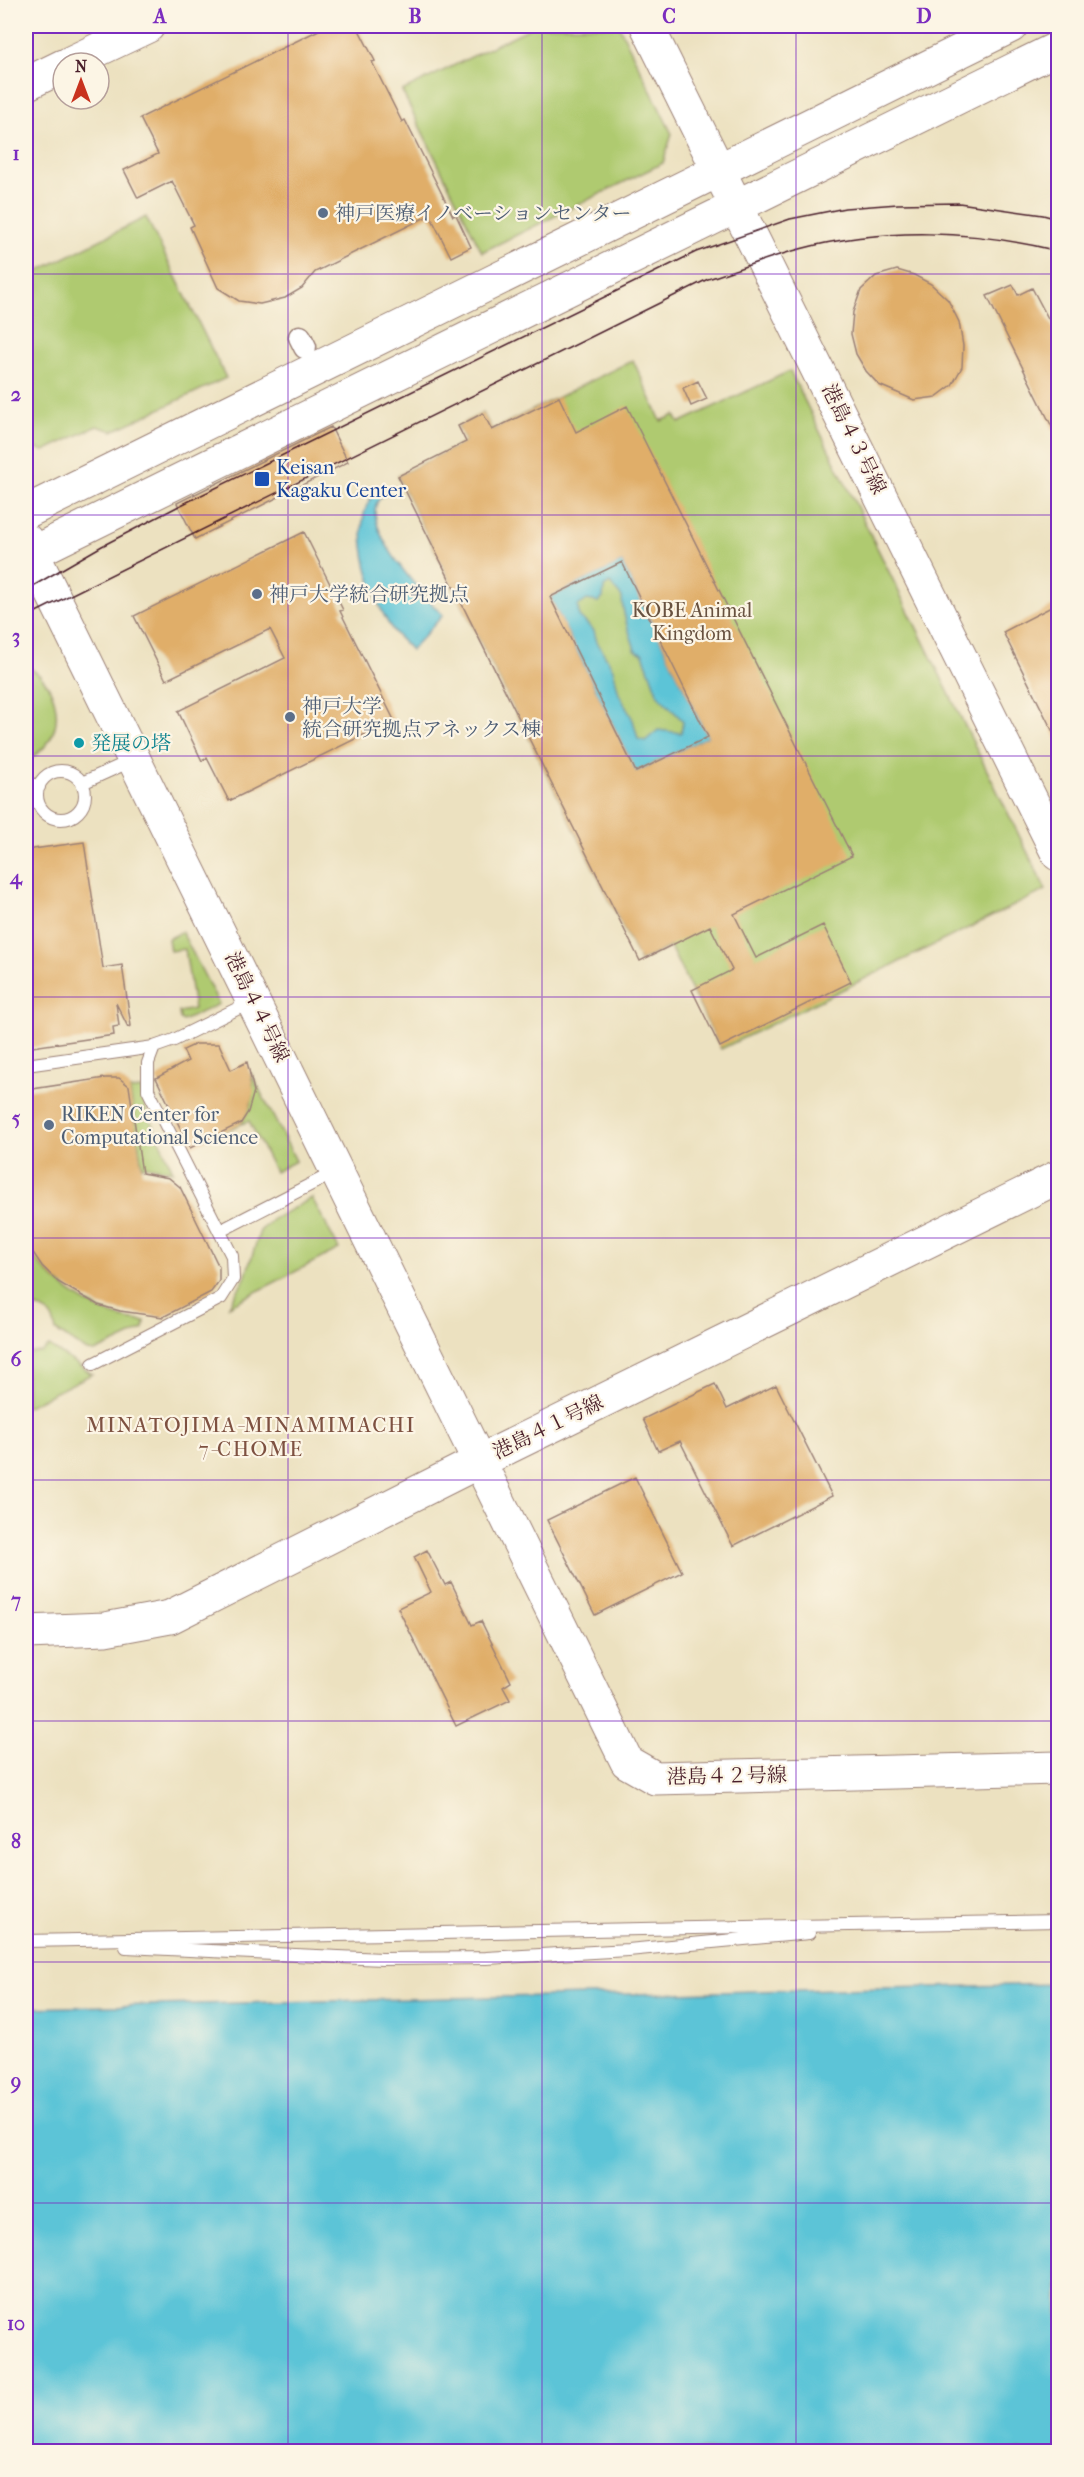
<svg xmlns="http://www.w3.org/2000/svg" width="1084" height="2477" font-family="'IM FELL French Canon','Noto Serif JP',serif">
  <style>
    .green { fill: #afca70; stroke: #7c744e; stroke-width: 1.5 }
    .water { fill: #5bc4d7; stroke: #527281; stroke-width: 1.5; fill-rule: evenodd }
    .building { fill: #e0ae69; fill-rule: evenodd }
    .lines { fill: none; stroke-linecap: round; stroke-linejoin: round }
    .lane-casing { stroke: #9b8076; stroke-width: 14 }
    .street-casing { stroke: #9b8076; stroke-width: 25 }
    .secondary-casing { stroke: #9b8076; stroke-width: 35 }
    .lane { stroke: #fff; stroke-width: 12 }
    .street { stroke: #fff; stroke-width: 22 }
    .secondary { stroke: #fff; stroke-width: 33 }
    .tram { stroke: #4a1f2b; stroke-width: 1.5 }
    .grid { fill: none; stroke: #7b2cbf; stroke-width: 1.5; stroke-opacity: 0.55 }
    .service-dot { fill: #5c6f8a; stroke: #fcf5e5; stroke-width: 2 }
    .transit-dot { fill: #1a4fb4; stroke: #fcf5e5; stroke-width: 2 }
    .culture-dot { fill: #0f9aa8; stroke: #fcf5e5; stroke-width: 2 }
    .labels { text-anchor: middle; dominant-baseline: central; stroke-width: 4.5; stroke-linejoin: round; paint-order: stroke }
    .service-label { font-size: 20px; fill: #4e5e75; stroke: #fcf5e5; text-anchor: start }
    .street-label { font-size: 20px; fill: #4a1f2b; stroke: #fcf5e5 }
    .transit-label { font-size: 20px; fill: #164399; stroke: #fcf5e5; text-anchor: start }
    .park-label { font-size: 20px; fill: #685240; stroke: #fcf5e5 }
    .culture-label { font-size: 20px; fill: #0d838f; stroke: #fcf5e5; text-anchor: start }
    .neighbourhood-label { font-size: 21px; letter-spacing: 1.5px; fill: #7e5141; stroke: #fcf5e5 }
    .neatline { fill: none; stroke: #7b2cbf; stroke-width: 2 }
    .grid-label { font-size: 20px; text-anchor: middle; font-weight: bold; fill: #7b2cbf }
  </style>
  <rect width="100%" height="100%" fill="#fcf5e5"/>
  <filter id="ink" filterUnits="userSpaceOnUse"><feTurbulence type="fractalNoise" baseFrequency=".0167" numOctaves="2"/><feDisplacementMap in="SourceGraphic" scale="12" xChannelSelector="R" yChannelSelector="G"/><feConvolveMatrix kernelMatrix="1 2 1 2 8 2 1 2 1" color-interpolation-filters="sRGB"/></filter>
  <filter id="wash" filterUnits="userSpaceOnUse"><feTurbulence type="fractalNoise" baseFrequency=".008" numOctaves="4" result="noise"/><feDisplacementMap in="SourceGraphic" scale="24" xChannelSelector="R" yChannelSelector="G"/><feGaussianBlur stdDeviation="1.35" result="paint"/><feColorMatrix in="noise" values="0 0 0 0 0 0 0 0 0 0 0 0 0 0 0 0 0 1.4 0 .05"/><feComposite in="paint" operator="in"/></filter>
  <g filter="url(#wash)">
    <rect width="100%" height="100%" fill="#ece1c0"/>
    <path class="green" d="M534 26H619L672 134 663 163 482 252 402 91Z
      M146 217 226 378 113 431 97 426 44 451 26 445V277Z
      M633 360 661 421 675 415 679 423 790 371 1046 890 721 1049 670 947 640 961 398 476 466 442 458 426 483 413 492 430Z
      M26 666C54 680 66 717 47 744 41 752 32 756 26 763Z
      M182 932 219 1004 183 1021 180 1019 179 1012 194 1009 185 949 170 951 168 939Z
      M251 1073 296 1161 275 1172 249 1121 225 1131 216 1114 242 1122C252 1107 255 1091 251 1073Z
      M142 1089 146 1110 173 1171 146 1166 142 1167 130 1090Z
      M312 1198 339 1249 229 1306 245 1278 260 1231 273 1219Z
      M26 1244C44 1281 103 1321 145 1321L144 1329 95 1352 87 1351 56 1331C54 1314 43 1305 26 1308Z
      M49 1346 92 1374 26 1407V1353L41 1352Z"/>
    <path class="water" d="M387 487 389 492C343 510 425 598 443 615L411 650C405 643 397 637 392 629 373 601 351 533 369 501 373 494 380 490 387 487Z
      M622 562 708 737 636 772 550 597ZM610 583 622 597C622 615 630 632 635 650L643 654 658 695 683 721 681 733 658 730 645 741 638 739 633 720 619 694 613 669 597 642 594 631 579 616 578 606 587 600 598 602 603 598 604 587Z
      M1058 1984V2451H26V2008Z"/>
    <g id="blocks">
      <path class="building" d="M327 26H357L375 61 372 62 402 122 405 120 453 216 456 215 471 247 451 257 430 215 315 272 302 288 285 298 260 304 239 301 218 288 190 227 194 225 172 181 138 198 124 170 158 154 140 118Z
        M897 270 914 275 931 284 948 300 959 322 963 346 962 367 952 385 936 397 914 400 879 385 866 371 856 354 851 334 853 312 861 290 876 276Z
        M1013 285 1018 295 1032 288 1059 339V441L987 296Z
        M698 381 707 399 691 406 683 388Z
        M559 397 576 432 627 406 852 856 734 914 756 958 823 925 851 982 720 1047 692 990 732 970 710 926 640 961 398 476 466 442 458 426 483 413 492 430ZM622 562 708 737 636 772 550 597Z
        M331 427 348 462 195 539 177 503Z
        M304 532 343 610 340 611 394 720 229 801 207 758 202 761 178 711 285 658 270 629 166 680 134 616Z
        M1059 603V744L1003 632Z
        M84 842 103 968 122 965 131 1026 128 1027 116 1003 119 1026 113 1027 114 1035 26 1048V850Z
        M196 1044H219L231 1070 247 1062 254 1091 248 1112 241 1123 190 1148 156 1078 188 1061 183 1050Z
        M105 1078H119L129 1086 142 1173 169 1178 180 1187 219 1267V1281L211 1292 163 1317 120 1311 98 1305 79 1294 58 1282 42 1266 26 1242V1090Z
        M715 1384 727 1409 776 1385 832 1496 733 1546 680 1441 658 1451 643 1419Z
        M635 1477 682 1572 595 1615 547 1520Z
        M427 1550 445 1585 451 1582 472 1625 481 1621 511 1682 503 1687 510 1700 456 1726 398 1608 431 1592 414 1557Z"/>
    </g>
  </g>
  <g filter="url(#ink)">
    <use href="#blocks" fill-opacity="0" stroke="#9b8076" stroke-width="1.5"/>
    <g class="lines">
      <g class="lane-casing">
        <path id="lane" d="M37 795a24 24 0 1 1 48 0a24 24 0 1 1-48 0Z
          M26 782 39 787
          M82 783 133 760
          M26 1065 154 1047 174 1040 253 1001
          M220 1231 337 1171
          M93 1364 221 1298 233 1279 232 1256 148 1090V1063L154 1047
          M26 1941 1058 1921
          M126 1947 382 1959 486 1958 628 1950 809 1933"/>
      </g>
      <g class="street-casing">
        <path id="street" d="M300 337 305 347"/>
      </g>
      <g class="secondary-casing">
        <path id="secondary" d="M647 26 1058 854
          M70 63 148 26
          M26 84 63 66
          M26 512 1011 26
          M26 540 627 1762 655 1778 1058 1768
          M26 556 1058 48
          M26 1632 105 1629 170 1617 478 1462 1058 1177"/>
      </g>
      <use href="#lane" class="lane"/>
      <use href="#street" class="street"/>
      <use href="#secondary" class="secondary"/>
      <path class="tram" d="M26 590 102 546 177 507 696 252 790 219 845 208 898 204 959 203 1043 215 1058 219
        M26 617 708 279C739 269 769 257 800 249 884 227 974 230 1058 251"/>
    </g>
  </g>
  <path class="grid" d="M288 26V2452M542 26V2452M796 26V2452M26 274H1058M26 515H1058M26 756H1058M26 997H1058M26 1238H1058M26 1480H1058M26 1721H1058M26 1962H1058M26 2203H1058"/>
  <g class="service-dot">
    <circle cx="323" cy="213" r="6"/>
    <circle cx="257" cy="594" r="6"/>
    <circle cx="290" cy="717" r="6"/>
    <circle cx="49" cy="1125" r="6"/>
  </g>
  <rect class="transit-dot" x="254" y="471" width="16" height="16" rx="3"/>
  <circle class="culture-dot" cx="79" cy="743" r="6"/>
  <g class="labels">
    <g class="service-label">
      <text x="335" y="213">神戸医療イノベーションセンター</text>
      <text x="269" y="594">神戸大学統合研究拠点</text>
      <text x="302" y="706">神戸大学<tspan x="302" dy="23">統合研究拠点アネックス棟</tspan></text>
      <text x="61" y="1114">RIKEN Center for<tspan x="61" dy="23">Computational Science</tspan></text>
    </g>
    <g class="street-label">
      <text transform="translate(854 439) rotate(64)">港島４３号線</text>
      <text transform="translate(257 1007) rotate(64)">港島４４号線</text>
      <text transform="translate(548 1427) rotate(-26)">港島４１号線</text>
      <text transform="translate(727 1776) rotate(-1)">港島４２号線</text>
    </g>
    <g class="transit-label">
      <text x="276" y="467">Keisan<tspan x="276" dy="23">Kagaku Center</tspan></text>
    </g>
    <g class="park-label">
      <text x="692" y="610">KOBE Animal<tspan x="692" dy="23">Kingdom</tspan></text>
    </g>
    <g class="culture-label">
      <text x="91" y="743">発展の塔</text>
    </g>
    <g class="neighbourhood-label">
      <text x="251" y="1425">MINATOJIMA-MINAMIMACHI<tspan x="251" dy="24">7-CHOME</tspan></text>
    </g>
  </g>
  <rect width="1084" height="2477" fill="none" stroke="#fcf5e5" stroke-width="66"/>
  <g transform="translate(81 81)"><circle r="28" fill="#fcf5e5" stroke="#b59f9b" stroke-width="1.5"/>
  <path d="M0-4.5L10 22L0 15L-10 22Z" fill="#c8321e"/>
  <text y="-9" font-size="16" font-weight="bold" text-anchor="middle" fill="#4a1f2b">N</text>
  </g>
  <rect x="33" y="33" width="1018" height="2411" class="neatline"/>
  <g class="grid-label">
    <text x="160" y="23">A</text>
    <text x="415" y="23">B</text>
    <text x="669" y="23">C</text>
    <text x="924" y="23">D</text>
    <text x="16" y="160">1</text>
    <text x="16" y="401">2</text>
    <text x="16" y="643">3</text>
    <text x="16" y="884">4</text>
    <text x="16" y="1125">5</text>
    <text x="16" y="1366">6</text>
    <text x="16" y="1607">7</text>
    <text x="16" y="1848">8</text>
    <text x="16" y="2089">9</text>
    <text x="16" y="2330">10</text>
  </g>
</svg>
